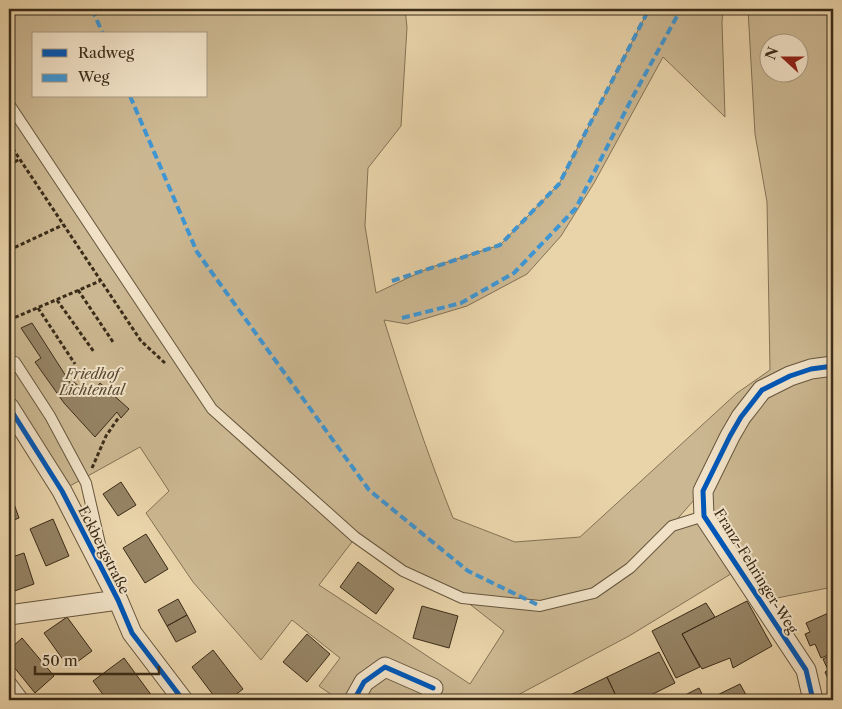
<svg xmlns="http://www.w3.org/2000/svg" width="842" height="709" font-family="'Libre Caslon Text',serif">
  <style>
    .green { fill: #cbb791; stroke: #837255; fill-rule: evenodd }
    .building { fill: #958364; stroke: #3b2c19 }
    .lines { fill: none; stroke-linecap: round; stroke-linejoin: round }
    .lane-casing { stroke: #66563d; stroke-width: 12 }
    .street-casing { stroke: #66563d; stroke-width: 21 }
    .path { stroke: #3b2c19; stroke-width: 3; stroke-dasharray: 4 2.5; stroke-linecap: butt }
    .lane { stroke: #f1e2c7; stroke-width: 10 }
    .street { stroke: #f1e2c7; stroke-width: 19 }
    .quiet { stroke: #3e96d4; stroke-width: 4; stroke-dasharray: 8 4; stroke-linecap: butt }
    .cycleway-casing { stroke: #f1e2c7; stroke-width: 8 }
    .cycleway { stroke: #0057b8; stroke-width: 5 }
    .labels { text-anchor: middle; dominant-baseline: central; stroke-width: 4; stroke-linejoin: round; paint-order: stroke }
    .park-label { font-size: 14px; font-style: italic; fill: #584831; stroke: #f1e2c7 }
    .street-label { font-size: 14px; fill: #3b2c19; stroke: #f1e2c7 }
  </style>
  <rect width="100%" height="100%" fill="#e9d3a9"/>
  <filter id="stains"><feTurbulence type="fractalNoise" baseFrequency=".004" numOctaves="4"/><feColorMatrix values="0 0 0 0 .2 0 0 0 0 .09 0 0 0 0 .02 0 0 0 .5 -.17"/></filter>
  <radialGradient id="worn" r=".72"><stop offset=".6" stop-color="#630" stop-opacity="0"/><stop offset="1" stop-color="#630" stop-opacity=".3"/></radialGradient>
  <path class="green" d="M9 9H405L407 27 401 126 368 168 365 226 376 293 429 268 500 245 559 184 649 9H723L722 22 725 117 663 57 594 183 561 236 527 274 467 306 407 324 384 320C405 387 427 453 453 518L515 542 580 537 737 393 770 370 767 202 755 134 748 9H833V587L772 599 739 569 629 636 514 697 511 700H339L319 686 340 658 292 620 261 660 193 582 146 513 169 491 140 447 68 487 9 390ZM34 34H206V96H34ZM770 42H800V72H770ZM702 491 704 516 672 525ZM355 538 403 571 462 598 504 631 470 684 319 585Z"/>
  <path class="building" d="M32 323 71 384 74 382 90 396 100 383 129 409 121 418 117 412 95 437 64 403 35 362 41 358 21 328Z
    M121 482 136 505 118 516 103 494Z
    M9 490 13 501 9 503Z
    M13 501 19 518 9 522V503Z
    M53 519 69 556 46 566 30 529Z
    M146 534 168 569 145 583 123 548Z
    M24 553 34 584 9 593V558Z
    M358 562 394 589 376 614 340 587Z
    M178 599 187 615 167 626 158 610Z
    M747 601 772 646 733 668 730 658 702 669 682 634Z
    M706 603 715 617 682 634 700 667 676 678 652 631Z
    M422 606 458 616 449 648 413 638Z
    M833 611V628L830 630 833 639V653L821 658 815 644 810 646 805 634 810 632 806 623Z
    M187 615 196 632 176 642 167 626Z
    M67 617 92 651 69 668 44 633Z
    M307 634 330 654 307 682 283 662Z
    M22 638 54 676 35 693 9 661V650Z
    M213 650 243 689 229 700H217L192 667Z
    M659 652 675 683 641 700H618L607 677Z
    M833 654V687L832 688 825 672 828 670 823 659Z
    M124 658 152 696 146 700H107L93 681Z
    M607 677 618 700H560Z
    M740 684 749 700H707Z
    M699 688 705 700H675Z"/>
  <g class="lines">
    <g class="lane-casing">
      <path id="lane" d="M9 104 212 409 355 537 403 571 462 598 540 606 594 593 630 568 672 526 704 516
        M15 362 50 416 86 483 103 557
        M9 680 24 700"/>
    </g>
    <g class="street-casing">
      <path id="street" d="M9 407 62 491 118 600 132 633 183 700
        M9 615 118 600
        M354 700 364 682 385 667 433 688
        M813 700 806 670 704 516 703 491 730 436 741 417 762 390 790 376 811 369 833 366"/>
    </g>
    <path class="path" d="M9 143 141 341 165 363
      M9 165 20 159
      M9 250 63 225
      M78 290 113 342
      M57 300 94 352
      M38 308 75 364
      M9 320 100 281
      M92 468 106 436 119 417"/>
    <use href="#lane" class="lane"/>
    <use href="#street" class="street"/>
    <path class="quiet" d="M92 9 103 34
      M130 96 197 252 369 490 468 571 540 606
      M392 281 500 245 559 184 649 9
      M402 318 461 303 514 273 576 208 631 100 681 9"/>
    <g class="cycleway-casing">
      <path id="cycleway" d="M9 407 62 491 118 600 132 633 183 700
        M354 700 364 682 385 667 433 688
        M813 700 806 670 704 516 703 491 730 436 741 417 762 390 790 376 811 369 833 366"/>
    </g>
    <use href="#cycleway" class="cycleway"/>
  </g>
  <g class="labels">
    <g class="park-label">
      <text x="92" y="374">Friedhof<tspan x="92" dy="16">Lichtental</tspan></text>
    </g>
    <g class="street-label">
      <text transform="translate(104 550) rotate(63)">Eckbergstraße</text>
      <text transform="translate(756 571) rotate(58)">Franz-Fehringer-Weg</text>
    </g>
  </g>
  <rect width="842" height="709" fill="none" stroke="#e9d3a9" stroke-width="30"/>
  <rect x="10" y="10" width="822" height="689" fill="none" stroke="#3b2c19" stroke-width="2.5"/>
  <rect x="15" y="15" width="812" height="679" fill="none" stroke="#3b2c19"/>
  <rect x="32" y="32" width="175" height="65" fill="#f1e2c7" stroke="#a89981"/>
  <rect x="42" y="49" width="25" height="8" fill="#0057b8" stroke="#a89981"/>
  <text x="78" y="58" font-size="15" fill="#3b2c19">Radweg</text>
  <rect x="42" y="74" width="25" height="8" fill="#3e96d4" stroke="#a89981"/>
  <text x="78" y="82" font-size="15" fill="#3b2c19">Weg</text>
  <g transform="translate(784 58) rotate(291)"><circle r="24" fill="#f1e2c7" stroke="#a89981"/>
  <path d="M0-4L9 19L0 12L-9 19Z" fill="#8f2418"/>
  <text y="-8" font-size="14" font-weight="bold" text-anchor="middle" fill="#3b2c19">N</text>
  </g>
  <path d="M35 666v8h124v-8" fill="none" stroke="#3b2c19" stroke-width="2.5"/>
  <text x="42" y="666" font-size="15" fill="#3b2c19" stroke="#f1e2c7" stroke-width="4" paint-order="stroke">50 m</text>
  <rect width="100%" height="100%" filter="url(#stains)"/>
  <rect width="100%" height="100%" fill="url(#worn)"/>
</svg>
